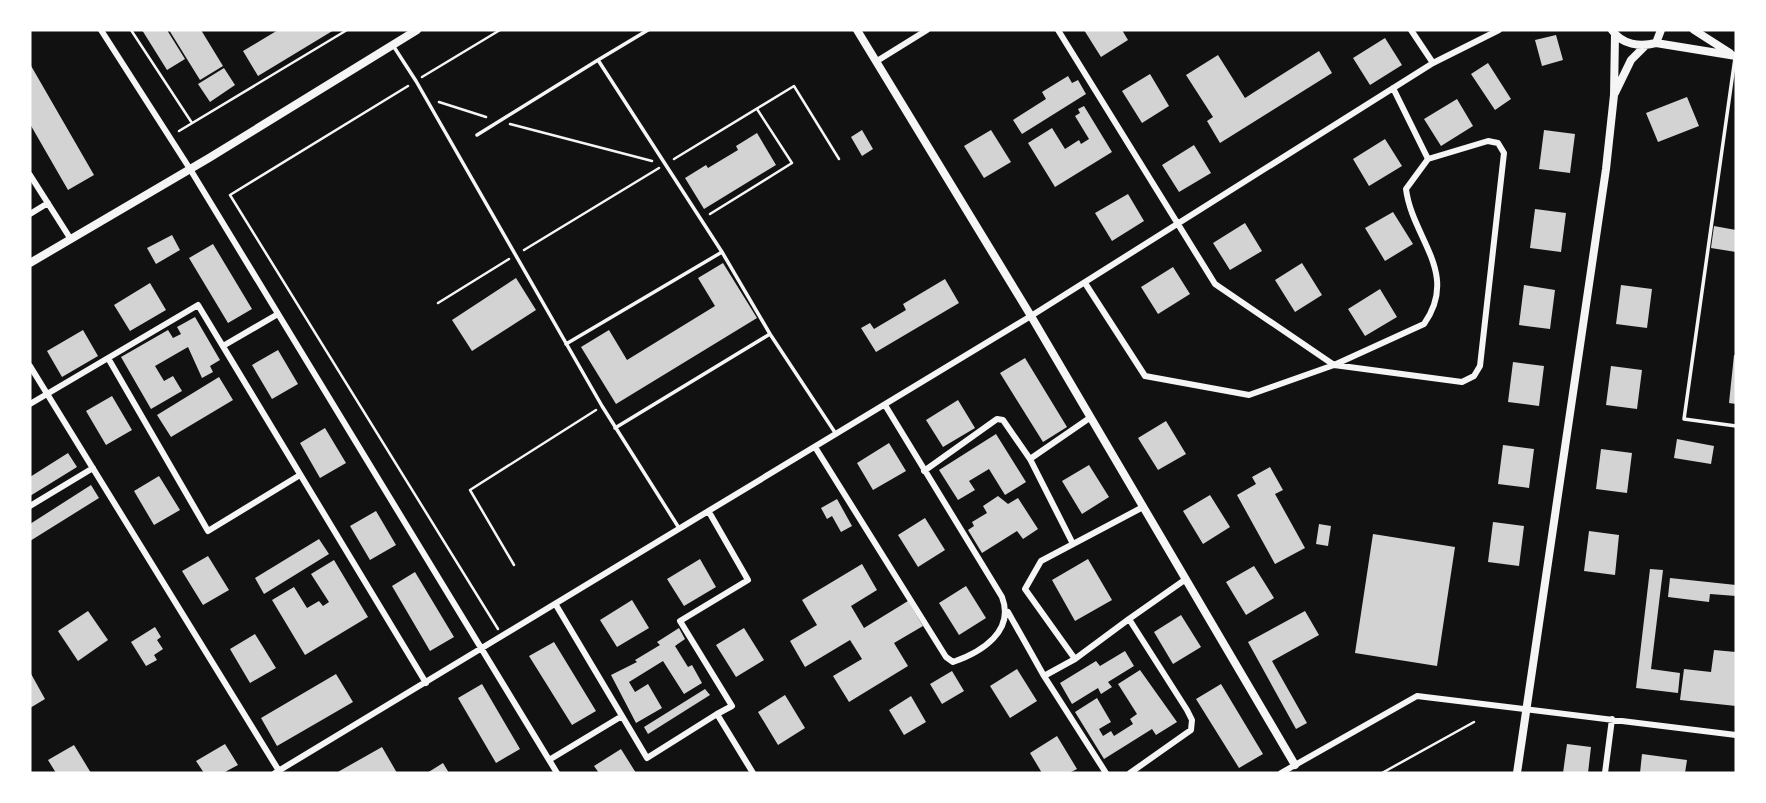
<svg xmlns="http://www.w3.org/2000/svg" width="1766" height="803" font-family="Arial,sans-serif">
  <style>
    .building { fill: #d3d3d3 }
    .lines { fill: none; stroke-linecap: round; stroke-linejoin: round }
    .path { stroke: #f5f5f5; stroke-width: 2.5 }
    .service { stroke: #f5f5f5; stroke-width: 3.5 }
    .minor { stroke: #f5f5f5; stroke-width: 6 }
    .tertiary { stroke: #f5f5f5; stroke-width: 8 }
  </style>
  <rect width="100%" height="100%" fill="#111"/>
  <path class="building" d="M142 30H167L185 59 167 70Z
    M169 30H201L223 66 200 80Z
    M278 30H334L258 76 243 51Z
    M1084 30H1122L1128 40 1101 57Z
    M1556 35 1563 60 1542 66 1535 40Z
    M1385 38 1402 65 1370 85 1353 58Z
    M1319 51 1332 73 1220 143 1207 121 1213 117 1186 75 1218 55 1245 98Z
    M1488 63 1511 99 1495 110 1471 74Z
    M30 64 94 175 68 190 30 124Z
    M224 68 235 85 210 102 198 84Z
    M1150 74 1169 106 1142 123 1122 91Z
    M1068 76 1072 83 1078 80 1086 94 1022 134 1013 120 1046 99 1042 92Z
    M1687 97 1699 126 1658 142 1646 113Z
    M1457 99 1473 126 1441 146 1424 119Z
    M1084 106 1112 152 1055 187 1028 143 1052 128 1065 149 1079 140 1081 144 1089 139 1075 116 1080 113 1078 109Z
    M862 130 873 149 862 156 851 137Z
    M991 130 1011 162 984 178 964 146Z
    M1544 130 1575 134 1570 173 1539 169Z
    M757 133 776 165 704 209 685 178 706 165 708 168 738 150 736 146Z
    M1385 139 1402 166 1369 186 1353 159Z
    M1194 145 1211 173 1179 192 1162 165Z
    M1128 194 1144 221 1112 241 1095 213Z
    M1535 209 1566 213 1561 252 1530 248Z
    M1393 212 1413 244 1385 261 1365 228Z
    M1245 223 1262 251 1230 270 1213 243Z
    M1714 226 1736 230V252L1711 248Z
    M172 235 180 250 156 264 147 248Z
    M213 244 252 309 228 323 189 258Z
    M723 263 757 318 616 404 581 347 609 330 627 360 715 306 698 278Z
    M1302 263 1322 295 1295 312 1275 280Z
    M1173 267 1190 294 1158 314 1141 287Z
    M516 278 536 310 472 351 452 320Z
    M945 279 959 303 876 352 861 328 870 323 874 329 906 310 903 304Z
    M150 283 166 310 130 331 114 305Z
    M1524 285 1555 290 1550 329 1519 325Z
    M1621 285 1652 289 1647 328 1616 324Z
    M1380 289 1397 317 1365 336 1348 309Z
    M195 317 220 360 210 366 213 372 202 378 188 347 155 366 164 381 173 376 182 391 151 409 121 357 168 330 173 338 181 334 177 327Z
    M83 330 98 356 62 377 47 351Z
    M278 350 298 384 272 399 252 365Z
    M1734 355H1736V404L1729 403Z
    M1025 358 1067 427 1043 442 1000 373Z
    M1513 362 1544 366 1539 406 1508 402Z
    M1611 366 1642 370 1637 409 1606 405Z
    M219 377 233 400 171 437 157 415Z
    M112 396 132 430 106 445 86 411Z
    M958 400 975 428 943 447 926 420Z
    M1166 421 1186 454 1158 470 1138 438Z
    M325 428 346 463 320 478 300 443Z
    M996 434 1026 482 1005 495 989 469 969 481 975 490 958 500 939 470Z
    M1677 439 1714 446 1711 464 1674 458Z
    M889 443 906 471 873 490 857 463Z
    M1503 445 1534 449 1529 488 1498 484Z
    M1601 449 1632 453 1627 493 1596 489Z
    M68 453 77 467 30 496V477Z
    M1089 465 1109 497 1082 514 1062 481Z
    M1270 467 1283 490 1275 494 1305 548 1275 564 1237 495 1256 484 1252 477Z
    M159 476 180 510 154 525 134 491Z
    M91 485 99 498 30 541V524Z
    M1210 495 1230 527 1203 544 1183 511Z
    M998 496 1008 504 1018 498 1038 529 1023 539 1017 531 982 553 968 530 974 526 972 522 987 513 983 506Z
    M837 499 852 526 841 532 832 516 827 519 821 508Z
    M376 511 396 545 370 560 350 526Z
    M925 518 945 550 918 567 898 535Z
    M1493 522 1524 526 1519 566 1488 562Z
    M1319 524 1331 526 1328 546 1316 544Z
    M1589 531 1619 535 1615 575 1584 571Z
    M1373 534 1455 547 1437 666 1355 653Z
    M319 539 329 554 264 594 255 578Z
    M208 556 229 590 203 605 182 571Z
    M700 559 716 587 684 606 667 579Z
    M1088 559 1112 600 1075 621 1052 580Z
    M334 560 368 617 305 655 272 600 294 587 307 608 319 601 323 606 329 602 311 574Z
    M862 564 877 590 851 606 864 628 908 601 923 626 894 643 908 666 849 702 833 676 862 659 850 640 805 667 790 641 817 625 802 600Z
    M1254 566 1274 598 1246 615 1226 582Z
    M1650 569 1663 570 1651 669 1680 673 1678 693 1636 688Z
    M415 572 454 637 430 651 392 586Z
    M1670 578 1736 585V596L1710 594 1709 602 1668 597Z
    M966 586 986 618 959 635 939 603Z
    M632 600 649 628 617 647 600 620Z
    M88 611 108 640 78 661 58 631Z
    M1305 611 1319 635 1272 661 1307 723 1296 729 1248 642Z
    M1181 615 1201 647 1173 664 1154 632Z
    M155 627 161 637 157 640 163 649 154 655 157 660 146 666 131 642Z
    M679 628 685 639 675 646 688 667 692 665 702 683 684 694 663 661 629 682 635 692 648 684 662 708 636 723 611 675 637 662 635 660 660 645 657 642Z
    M744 628 764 660 736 677 716 645Z
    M255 634 276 668 250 683 230 649Z
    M554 642 596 711 572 725 529 656Z
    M1714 650 1736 652V706L1680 700 1684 669 1711 672Z
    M1125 651 1134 666 1108 682 1112 687 1101 694 1098 688 1072 704 1060 683 1096 661 1100 666Z
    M1017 669 1037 701 1010 718 990 686Z
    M1140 670 1177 722 1156 735 1152 729 1104 759 1075 712 1097 698 1111 722 1099 729 1103 736 1111 731 1114 736 1133 724 1130 719 1137 714 1118 684Z
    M952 671 964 691 942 704 930 684Z
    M30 672 45 699 30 708Z
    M336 674 353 702 277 746 261 718Z
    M482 684 520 749 496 763 458 698Z
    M1221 684 1263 754 1239 768 1196 699Z
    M705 689 710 695 648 734 644 727Z
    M785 695 805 728 778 745 758 712Z
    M911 696 926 722 904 735 889 710Z
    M1057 736 1077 769 1069 773H1042L1030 753Z
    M225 744 238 765 223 773H204L196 761Z
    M1567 744 1591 747 1588 773H1563Z
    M74 745 91 773H56L48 760Z
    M382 747 397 773H336Z
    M621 749 636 773H599L594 766Z
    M1642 754 1687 760 1685 773H1640Z
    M443 763 449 773H427Z"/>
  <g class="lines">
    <path class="path" d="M131 30 192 123
      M422 77 500 30
      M408 86 230 195 498 629
      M439 102 486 117
      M510 124 652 161
      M179 131 347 30
      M674 159 794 86 839 159
      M710 214 792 163 757 109
      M524 250 659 168
      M438 303 509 259
      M514 565 470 490 596 410
      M1382 773 1474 722"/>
    <path class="service" d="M648 30 598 60 722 252
      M394 47 416 81 602 406 679 528
      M1735 58 1684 419 1736 426
      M477 135 598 60
      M566 344 722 252 770 334 836 434
      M615 428 770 334"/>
    <path class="minor" d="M101 30 190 169 557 773
      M1058 30 1215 284 1334 365 1424 324C1460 273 1412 238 1406 189L1428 159
      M1411 30 1433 63
      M877 61 927 30
      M30 175 70 238
      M30 214 48 203
      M1085 283 1145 376 1249 395 1334 365 1462 382 1474 376 1480 366 1504 153 1498 143 1488 141 1428 159 1393 88
      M223 346 278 314
      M108 358 208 531 300 475
      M30 366 279 771
      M30 404 198 305 426 683
      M815 447 946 657 953 662C982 652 1015 631 1002 597L885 405
      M1030 459 1091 417
      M924 471 997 419 1003 420 1030 459 1073 544
      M30 506 93 468
      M709 512 748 580 680 621 732 706 717 714 753 773
      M556 605 647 758 717 714
      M1008 612 1044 676 1075 659 1129 619
      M1075 659 1025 589 1041 561 1143 507
      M1044 676 1106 773
      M549 760 622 716
      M275 773 1031 316 1433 63 1499 30
      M1130 773 1191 730 1192 720 1187 710 1129 619 1186 579
      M1281 773 1417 696 1736 735
      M1605 773 1612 719"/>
    <path class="tertiary" d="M857 30 1031 316 1295 765
      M1612 30C1622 45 1640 47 1656 43L1661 30
      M1694 30 1730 53
      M1656 43 1736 56
      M1615 93 1631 60 1646 45
      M30 263 209 158 417 30
      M1517 773 1606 169 1614 95 1615 35"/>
  </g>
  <rect width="1766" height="803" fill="none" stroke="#ffffff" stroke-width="63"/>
</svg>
